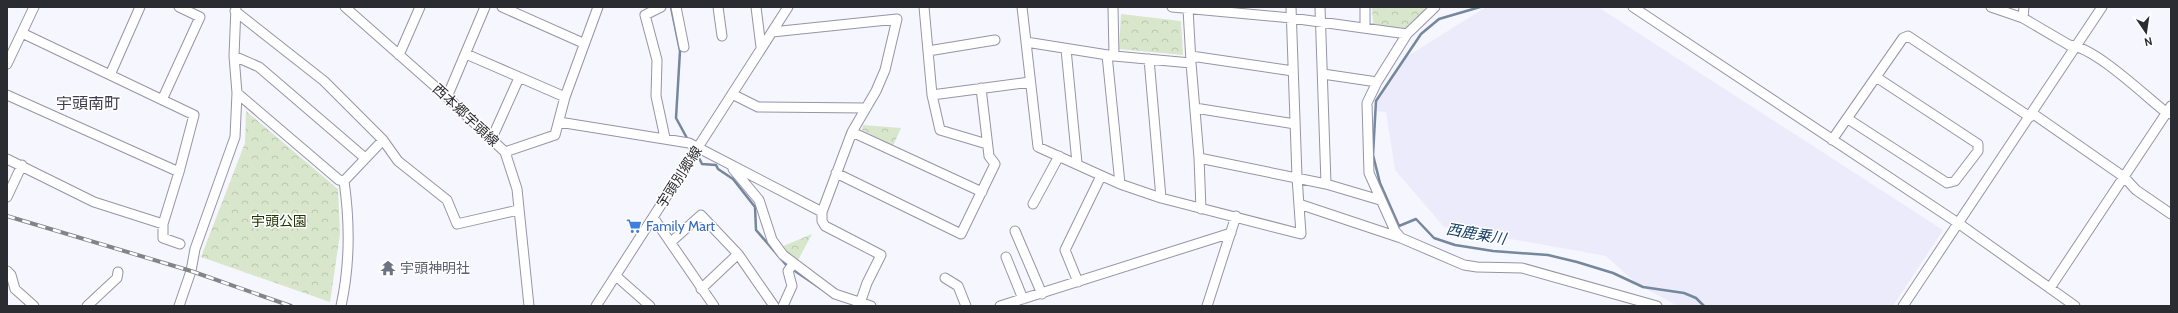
<svg xmlns="http://www.w3.org/2000/svg" width="2178" height="313" font-family="Cabin,'Noto Sans JP',sans-serif">
  <style>
    .built { fill: #ecebfb }
    .park { fill: url(#park-crowns) }
    .lines { fill: none; stroke-linecap: round; stroke-linejoin: round }
    .stream { stroke: #74879c; stroke-width: 2.5 }
    .minor-casing { stroke: #9694a6; stroke-width: 11 }
    .minor { stroke: #fff; stroke-width: 9 }
    .rail-casing { stroke: #83838a; stroke-width: 4 }
    .rail { stroke: #fff; stroke-width: 2.5; stroke-dasharray: 8; stroke-linecap: butt }
    .labels { text-anchor: middle; dominant-baseline: central; stroke-width: 3; stroke-linejoin: round; paint-order: stroke }
    .street-label { font-size: 14px; fill: #2b2b32; stroke: #fff }
    .park-label { font-size: 14px; fill: #213603; stroke: #fff }
    .shop-label { font-size: 14px; fill: #366cbe; stroke: #fff; text-anchor: start }
    .worship-label { font-size: 14px; fill: #5b616d; stroke: #fff; text-anchor: start }
    .water-label { font-size: 15px; font-style: italic; fill: #153f63; stroke: #fff }
    .quarter-label { font-size: 16px; fill: #413f4f; stroke: #fff }
  </style>
  <defs>
    <pattern id="park-crowns" width="20" height="18" patternUnits="userSpaceOnUse"><rect width="20" height="18" fill="#d8e6cb"/><path d="M2 6a3 3 0 1 1 6 0M12 15a3 3 0 1 1 6 0" fill="none" stroke="#bac5af"/></pattern>
  </defs>
  <rect width="100%" height="100%" fill="#f6f6fe"/>
  <path class="built" d="M1486 7H1598L1943 230 1893 306H1678L1637 284 1606 256 1444 227 1395 170 1386 112 1376 111V101L1403 59Z"/>
  <path class="park" d="M1372 7H1420L1426 9 1409 31 1373 24Z
    M1121 14 1181 21 1183 55 1119 49Z
    M246 111 338 189 340 234 330 302 201 257 245 143Z
    M863 125 901 128 893 146 862 130Z
    M812 234 797 262 781 247Z"/>
  <g class="lines">
    <path class="stream" d="M671 7 680 51 676 118 688 140
      M1480 7 1439 19 1421 34 1376 101 1373 155 1380 183 1399 226 1416 219 1434 238 1455 245 1493 251 1548 255 1577 262 1613 273 1643 287 1684 293 1696 298 1704 306
      M697 154 702 164 716 165 718 169 733 179 755 207 756 230 788 267
      M792 269 820 288"/>
    <g class="minor-casing">
      <path id="minor" d="M345 7 447 97 505 152 517 189 529 306
        M502 7 583 43
        M661 7 645 15 657 60 656 96 665 138
        M676 7 684 47
        M718 7 722 36
        M756 7 761 47
        M924 7 932 95 940 130 987 144
        M1022 7 1038 147 1120 184 1161 198 1301 234 1297 177 1291 7
        M1113 7 1114 56
        M1172 7 1291 18 1407 34
        M1320 7 1326 184
        M1365 7V27
        M1633 7 1958 223 2075 306
        M1991 7 2023 18 2069 45C2095 47 2145 96 2167 113L2171 114
        M1188 9 1191 62
        M235 11 324 81 383 140 398 161 447 200 457 224 518 210
        M2023 18 2024 7
        M772 32 897 19 885 70 876 91 852 132 822 212V221L825 226 881 255 867 283 859 306
        M1026 42 1114 56 1191 63 1199 158 1201 209
        M1066 49 1077 163
        M928 51 995 40
        M466 54 565 97
        M399 55 420 7
        M1107 55 1120 184
        M234 56 259 67 365 158
        M1191 56 1293 71
        M1149 59 1161 198
        M7 64 34 7
        M1323 74 1377 82
        M110 75 140 7
        M237 93 339 180 344 181
        M732 94 758 107 865 108
        M7 95 179 172
        M932 95 1030 82
        M447 97 485 7
        M162 100 200 17 179 7
        M1195 108 1295 124
        M2032 113 2124 177 2136 190 2171 214
        M1848 119 1947 183 1955 181 1978 151V144L1876 77
        M559 122 689 143 822 212
        M852 132 982 192
        M492 138 519 78
        M1832 140 1903 38 1908 36 2030 117
        M505 152 555 135 565 97 598 7
        M1199 158 1326 184 1380 200
        M7 159 94 202 163 224 179 172 194 115 22 33
        M733 169 759 200 772 240 783 255 835 294 871 306
        M836 173 961 234 995 164 989 156 981 88
        M344 181 383 140
        M7 197 22 165
        M1033 204 1059 156
        M1299 204 1401 238 1464 265 1477 267 1522 268 1657 306
        M653 217 714 306
        M163 224V238L180 244
        M1015 231 1042 294
        M1401 238 1395 231 1369 173 1367 103 1377 82 1407 34 1435 7
        M671 242 701 215 738 254 774 306
        M1006 257 1023 299
        M7 271 11 275 15 289 34 306
        M616 276 650 306
        M945 278 958 286 966 306
        M1078 282 1065 250 1101 176
        M2050 288 2171 106
        M701 289 738 254
        M87 306 117 278 118 272
        M179 306 191 271 195 249 235 137 237 93 234 56 236 7
        M341 306C350 265 350 223 344 181
        M596 306 788 7
        M783 306 792 286 788 271 793 264
        M1000 306 1231 233
        M1207 306 1236 216
        M1903 306 2102 7"/>
    </g>
    <use href="#minor" class="minor"/>
    <g class="rail-casing">
      <path id="rail" d="M7 216 191 271 291 306"/>
    </g>
    <use href="#rail" class="rail"/>
  </g>
  <defs>
    <g id="supermarket-bare" transform="scale(1.2)"><path d="M-6-5.5h2.5l.6 2H6L4.5 2H-2.5L-4.4-4H-6ZM-1.5 3.2a1.3 1.3 0 1 0 .1 0ZM3 3.2a1.3 1.3 0 1 0 .1 0Z" fill="#3f7fe0" stroke="#fff" stroke-width="2.5" paint-order="stroke"/></g>
    <g id="temple-bare" transform="scale(1.2)"><path d="M0-6L5-2H3V0L6.5 2.5H4V6H1.5V3h-3V6H-4V2.5H-6.5L-3 0V-2H-5Z" fill="#6b7280" stroke="#fff" stroke-width="2.5" paint-order="stroke"/></g>
  </defs>
  <g fill-rule="evenodd">
    <use href="#supermarket-bare" x="634" y="226"/>
    <use href="#temple-bare" x="388" y="268"/>
  </g>
  <g class="labels">
    <g class="street-label">
      <text transform="translate(466 115) rotate(43)">西本郷宇頭線</text>
      <text transform="translate(679 177) rotate(-57)">宇頭別郷線</text>
    </g>
    <g class="park-label">
      <text x="279" y="221">宇頭公園</text>
    </g>
    <g class="shop-label">
      <text x="646" y="226">Family Mart</text>
    </g>
    <g class="worship-label">
      <text x="400" y="268">宇頭神明社</text>
    </g>
    <g class="water-label">
      <text transform="translate(1476 234) rotate(10)">西鹿乗川</text>
    </g>
    <g class="quarter-label">
      <text x="88" y="103">宇頭南町</text>
    </g>
  </g>
  <rect width="2178" height="313" fill="none" stroke="#2b2b32" stroke-width="16"/>
  <g transform="translate(2146 32) rotate(167)" stroke="#ffffff" stroke-width="3" paint-order="stroke">
  <path d="M0-3L7 15L0 10L-7 15Z" fill="#2b2b32"/>
  <text y="-6" font-size="11" font-weight="bold" text-anchor="middle" fill="#2b2b32">N</text>
  </g>
</svg>
